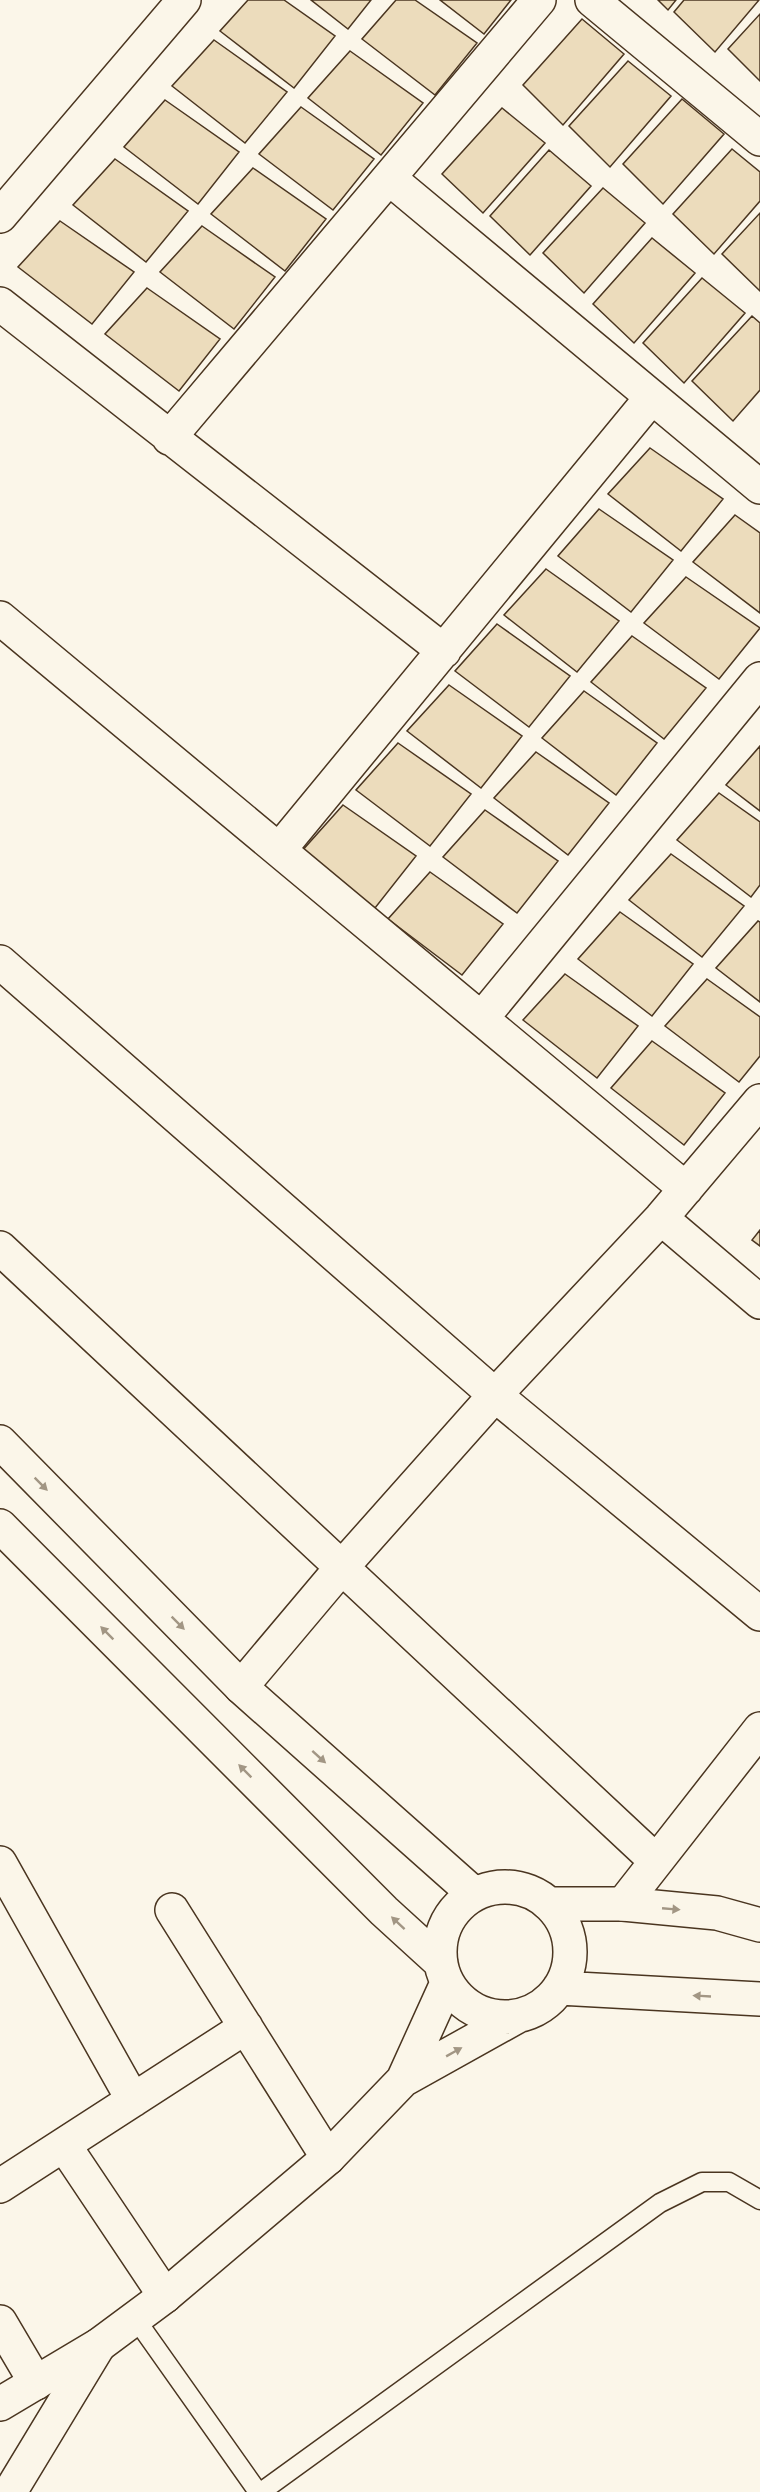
<svg xmlns="http://www.w3.org/2000/svg" width="760" height="2492" font-family="'Sofia Sans Condensed',sans-serif">
  <style>
    .building { fill: #ecdcbc; stroke: #4a3520; stroke-width: 1.5 }
    .lines { fill: none; stroke-linecap: round; stroke-linejoin: round }
    .service-casing { stroke: #4a3520; stroke-width: 21 }
    .minor-casing { stroke: #4a3520; stroke-width: 36 }
    .secondary-casing { stroke: #4a3520; stroke-width: 36 }
    .service { stroke: #fbf6e9; stroke-width: 18 }
    .minor { stroke: #fbf6e9; stroke-width: 33 }
    .secondary { stroke: #fbf6e9; stroke-width: 33 }
    .oneway { fill: #a29684 }
  </style>
  <rect width="100%" height="100%" fill="#fbf6e9"/>
  <path class="building" d="M248 0H284L335 36 294 88 220 31Z
    M311 0H371L348 29Z
    M396 0H415L477 43 435 95 362 39Z
    M440 0H511L484 34Z
    M658 0H676L668 10Z
    M684 0H759L715 52 674 12Z
    M760 14V81L728 49Z
    M582 19 624 54 563 125 523 85Z
    M214 40 287 92 245 143 172 86Z
    M350 51 423 103 381 155 308 98Z
    M628 61 671 96 610 167 569 126Z
    M682 99 724 134 663 204 623 164Z
    M165 100 239 152 198 204 124 147Z
    M301 107 374 159 333 210 259 154Z
    M502 108 545 143 483 213 442 174Z
    M732 149 760 172V201L714 254 673 214Z
    M549 150 591 186 530 255 490 216Z
    M115 159 188 211 146 262 73 205Z
    M253 168 326 219 285 271 211 214Z
    M603 188 645 223 584 293 543 253Z
    M760 213V291L722 254Z
    M60 221 134 272 92 324 18 267Z
    M202 226 275 277 234 329 160 272Z
    M652 238 695 273 634 343 593 304Z
    M702 278 745 313 684 383 643 343Z
    M147 288 220 339 179 391 105 334Z
    M752 316 760 323V390L733 421 692 381Z
    M650 448 723 499 681 551 608 494Z
    M599 509 673 560 631 612 558 556Z
    M735 515 760 533V613L693 562Z
    M546 569 619 621 577 672 504 615Z
    M686 577 760 628 719 679 644 623Z
    M497 624 570 676 529 727 455 671Z
    M632 636 706 688 664 739 591 682Z
    M449 685 522 736 481 788 407 731Z
    M584 691 657 743 616 795 542 738Z
    M398 743 471 794 430 846 356 790Z
    M760 746V811L726 785Z
    M536 752 609 803 568 855 494 798Z
    M719 793 760 822V885L751 897 677 840Z
    M343 805 416 856 375 908 301 852Z
    M485 810 558 861 517 913 443 857Z
    M671 854 744 906 702 957 629 900Z
    M430 872 503 924 462 975 388 919Z
    M620 912 693 964 652 1016 578 959Z
    M758 921 760 922V1002L716 968Z
    M565 974 638 1026 597 1078 523 1020Z
    M707 979 760 1017V1056L739 1082 665 1026Z
    M652 1041 725 1093 684 1145 611 1088Z
    M760 1230V1246L752 1240Z"/>
  <g class="lines">
    <g class="service-casing">
      <path id="service" d="M135 2318 258 2492
        M261 2492 660 2203 702 2182H729L760 2200"/>
    </g>
    <g class="minor-casing">
      <path id="minor" d="M592 0 760 139
        M389 178 760 487
        M0 216 184 0
        M0 304 444 651
        M169 438 539 0
        M0 618 686 1189
        M279 850 652 397
        M0 962 495 1395 760 1614
        M482 1018 760 679
        M661 1218 760 1302
        M0 1248 656 1861
        M241 1687 342 1567 495 1395 661 1218 760 1101
        M0 1863 133 2100
        M623 1904 760 1729
        M172 1910 328 2158
        M64 2145 165 2296
        M0 2186 246 2027
        M0 2322 36 2383
        M10 2492 99 2345"/>
    </g>
    <g class="secondary-casing">
      <path id="secondary" d="M0 1442 241 1687 473 1893
        M0 1526 384 1911 441 1963
        M440 1952a65 65 0 1 1 130 0a65 65 0 1 1-130 0Z
        M550 1904H623L717 1913 760 1925
        M559 1988 760 1999
        M403 2080 447 1983
        M0 2404 99 2345 165 2296 328 2158 403 2080 518 2016"/>
    </g>
    <use href="#service" class="service"/>
    <use href="#minor" class="minor"/>
    <use href="#secondary" class="secondary"/>
  </g>
  <defs><path id="oneway-solid" d="M-6-.8H1V-3.2L6.5 0L1 3.2V.8H-6Z" transform="scale(1.5)"/></defs>
  <g class="oneway">
    <use href="#oneway-solid" transform="translate(41 1484) rotate(45)"/>
    <use href="#oneway-solid" transform="translate(178 1623) rotate(45)"/>
    <use href="#oneway-solid" transform="translate(107 1633) rotate(-135)"/>
    <use href="#oneway-solid" transform="translate(319 1757) rotate(42)"/>
    <use href="#oneway-solid" transform="translate(245 1771) rotate(-135)"/>
    <use href="#oneway-solid" transform="translate(671 1909) rotate(5)"/>
    <use href="#oneway-solid" transform="translate(398 1923) rotate(-137)"/>
    <use href="#oneway-solid" transform="translate(702 1996) rotate(-177)"/>
    <use href="#oneway-solid" transform="translate(454 2052) rotate(-29)"/>
  </g>
</svg>
